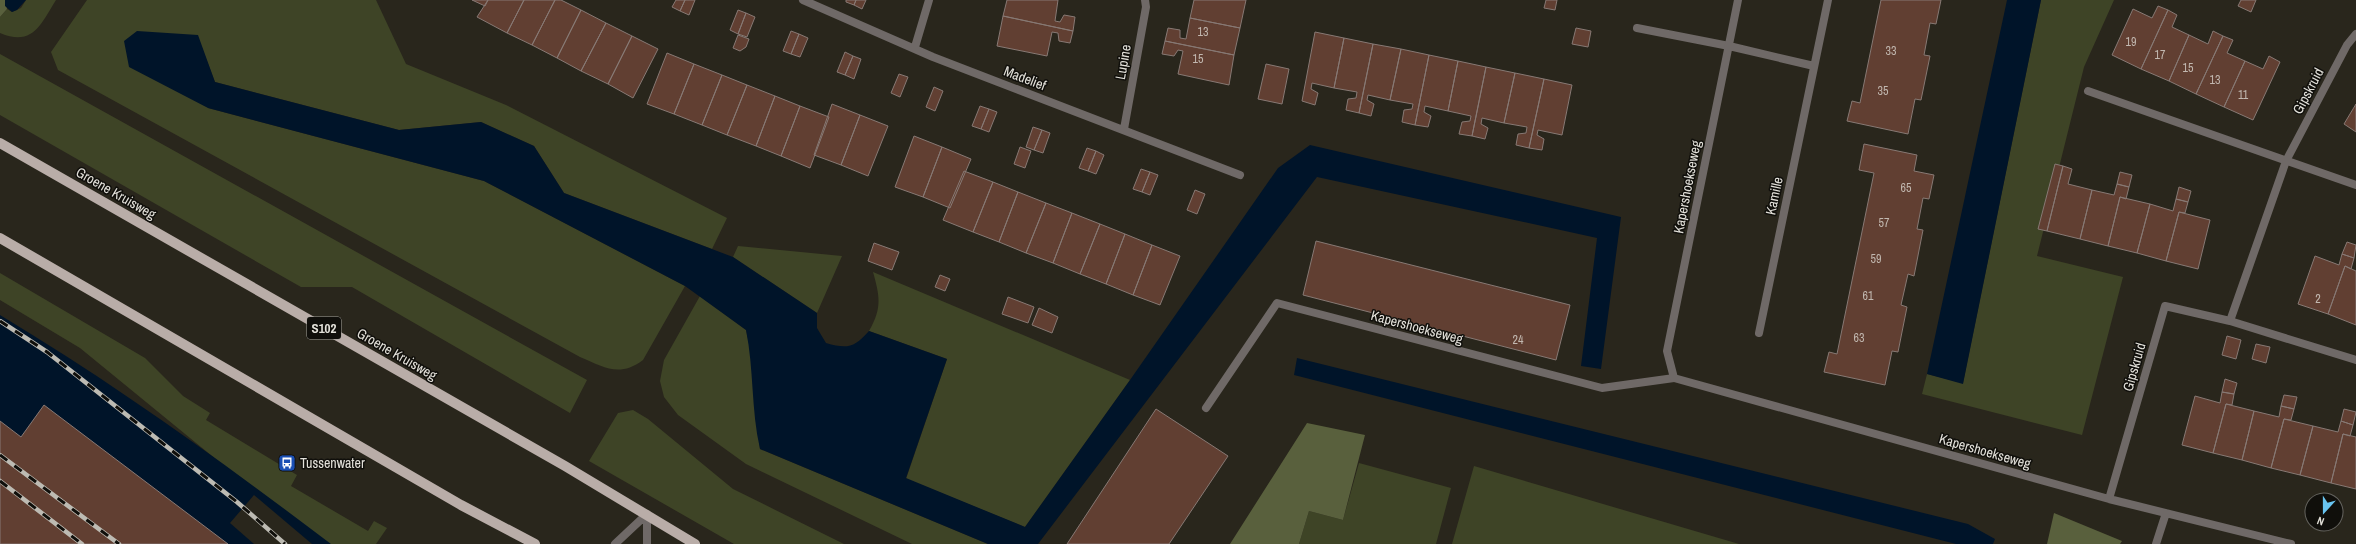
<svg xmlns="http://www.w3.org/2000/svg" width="2356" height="544" font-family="'Archivo Narrow',sans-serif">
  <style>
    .green { fill: #3e4426 }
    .forest { fill: #59603d }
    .water { fill: #001429 }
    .pier { fill: #29261c }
    .building { fill: #613f32; stroke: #877974 }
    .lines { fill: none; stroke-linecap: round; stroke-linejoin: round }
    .lane { stroke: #6f6967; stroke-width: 8 }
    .street { stroke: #6f6967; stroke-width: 8 }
    .primary { stroke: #b9ada8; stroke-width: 10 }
    .rail-casing { stroke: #bdbbb3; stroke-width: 4.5 }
    .rail { stroke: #100f0b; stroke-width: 3; stroke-dasharray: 9; stroke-linecap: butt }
    .labels { text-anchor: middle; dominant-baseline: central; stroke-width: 3; stroke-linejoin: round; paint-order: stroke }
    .number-label { font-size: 12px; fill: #c2b8b0 }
    .shield { fill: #100f0b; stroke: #a4a29c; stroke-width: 1 }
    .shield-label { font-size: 13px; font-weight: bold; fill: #e3e1da }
    .street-label { font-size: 14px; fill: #e3e1da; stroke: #100f0b }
    .poi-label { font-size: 14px; fill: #e3e1da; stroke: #100f0b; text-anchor: start }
  </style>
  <rect width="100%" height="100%" fill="#29261c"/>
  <path class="green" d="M26 0H56C41 24 33 47 0 33V17L7 9 12 12 21 8Z
    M87 0H376L406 64 506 105 727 218 712 249 564 193 534 146 481 122 399 130 215 82 197 35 208 108 484 181 685 286 643 360C619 378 604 367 580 357L58 70 51 52Z
    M2041 0H2114L2084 67 2037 256 2123 277 2082 435 1922 394 1927 374 1963 383Z
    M0 54 587 380 570 413 352 287H301L0 115Z
    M738 246 842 256 817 313 733 257Z
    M873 272 1130 380 1025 527 906 479 947 359 869 331C882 308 880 297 873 272Z
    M0 273 145 358 183 396 210 413 206 420 297 475 291 486 368 531 374 521 387 528 376 544H312L273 506 80 348 0 300Z
    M700 296 746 330 750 348 760 449 988 544H912L746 464 678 415 664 397 660 381 664 360Z
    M633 410 648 419 733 489 844 544H734L589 461 618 413Z
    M1359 463 1451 488 1436 544H1299L1309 511 1343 520Z
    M1474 466 1739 544H1452Z"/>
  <path class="forest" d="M0 0H5L7 9 0 17Z
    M1307 423 1365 435 1343 520 1309 511 1299 544H1230Z
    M2054 513 2122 541 2120 544H2047Z"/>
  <path class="water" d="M5 0H26L17 10 12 12 5 6Z
    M2007 0H2041L1963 384 1927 374Z
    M137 31 198 35 215 82 399 130 481 122 534 146 564 193 733 257 817 313V328L826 343C847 349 854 348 869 331L947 359 906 478 1025 527 1130 380 1278 168 1310 145 1621 217 1601 369 1581 366 1597 238 1317 177 1038 544H988L760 449C751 410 754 369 746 330L685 286 484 181 208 108 129 67 124 41Z
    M0 315C115 384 224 463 331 544H0Z
    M1297 358 1968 524 1995 539 1993 544H1956L1294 375Z"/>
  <path class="pier" d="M254 495 312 544H254L230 523Z"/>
  <path class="building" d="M472 0H488L485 6Z
    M488 0H524L507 33 477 17Z
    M524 0H555L532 45 507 33Z
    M555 0H561L581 10 557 58 532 45Z
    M676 0H685L680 11 672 7Z
    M685 0H695L689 15 680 11Z
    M846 0H856L854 5 846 2Z
    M856 0H866L862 9 854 5Z
    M1007 0H1058L1055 21 1060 22 1064 15 1075 17 1073 31 1003 16Z
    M1194 0H1246L1240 28 1190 18Z
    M1546 0H1557L1555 10 1544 8Z
    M1881 0H1941L1936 24 1930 23 1924 55 1930 56 1921 100 1915 99 1908 134 1847 121 1852 101 1860 103Z
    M2241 0H2256L2251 12 2238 6Z
    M2158 6 2168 10 2141 69 2112 55 2133 9 2152 18Z
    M581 10 606 23 581 71 557 58Z
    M738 10 746 13 738 34 730 30Z
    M2168 10 2177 15 2172 27 2189 35 2169 81 2141 69Z
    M746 13 755 17 747 37 738 34Z
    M1003 16 1073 31 1070 43 1059 41 1058 33 1052 32 1047 56 997 46Z
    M1190 18 1240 28 1234 55 1165 41 1168 28 1180 30V38L1186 39Z
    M606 23 632 36 608 84 581 71Z
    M1576 28 1591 31 1588 47 1572 44Z
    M791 31 799 34 791 54 783 51Z
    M2213 31 2223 36 2196 94 2169 81 2189 35 2208 44Z
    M1315 32 1344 38 1334 88 1312 83 1311 89 1318 93 1315 105 1302 101Z
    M799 34 808 38 800 57 791 54Z
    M738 35 749 39 746 47 740 51 733 48Z
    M632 36 658 49 633 98 608 84Z
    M2223 36 2233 40 2227 53 2245 61 2224 107 2196 94Z
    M1344 38 1373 44 1359 113 1346 110 1348 99 1356 98 1357 92 1334 88Z
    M1165 41 1234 55 1229 85 1178 74 1183 51 1178 50 1174 56 1162 54Z
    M1373 44 1401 49 1390 100 1368 95 1367 100 1374 104 1371 116 1359 113Z
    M1401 49 1429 55 1415 125 1402 122 1404 110 1412 109 1413 104 1390 100Z
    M845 52 853 56 845 75 837 72Z
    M667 53 694 64 674 114 647 104Z
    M1429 55 1458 61 1448 111 1425 106 1424 112 1431 116 1428 127 1415 125Z
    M853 56 861 59 854 79 845 75Z
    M2269 56 2280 62 2253 120 2224 107 2245 61 2263 69Z
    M1458 61 1486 67 1472 136 1459 134 1462 122 1470 121 1471 116 1448 111Z
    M694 64 722 75 702 125 674 114Z
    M1266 64 1289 69 1282 104 1258 99Z
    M1486 67 1515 73 1504 123 1482 118 1481 124 1488 128 1485 139 1472 136Z
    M1515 73 1544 79 1529 148 1516 145 1518 134 1526 133 1527 127 1504 123Z
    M899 74 908 77 900 97 891 93Z
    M722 75 747 85 727 135 702 125Z
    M1544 79 1572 85 1562 135 1538 130 1537 135 1544 139 1542 150 1529 148Z
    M747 85 775 96 756 146 727 135Z
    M934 87 943 91 935 111 926 107Z
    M775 96 800 106 781 156 756 146Z
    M832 104 860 115 841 165 814 155Z
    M2356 104V132L2344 124Z
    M800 106 829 117 810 168 781 156Z
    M980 106 989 109 981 129 972 126Z
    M989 109 997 112 989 132 981 129Z
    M860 115 888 126 868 176 841 165Z
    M1033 127 1042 130 1034 150 1026 147Z
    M1042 130 1050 133 1043 153 1034 150Z
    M914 136 942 147 923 197 895 187Z
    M1864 144 1917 155 1914 171 1934 175 1929 199 1923 198 1917 229 1923 230 1914 276 1908 274 1901 305 1907 307 1898 352 1892 351 1885 385 1824 372 1829 352 1837 354 1874 173 1859 170Z
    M942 147 971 159 950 208 923 197Z
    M1020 147 1031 151 1025 168 1014 164Z
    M1087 148 1096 151 1088 171 1079 168Z
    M1096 151 1104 155 1096 174 1088 171Z
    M2055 164 2063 166 2047 231 2038 229Z
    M2063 166 2072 169 2068 184 2092 190 2080 239 2047 231Z
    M1141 169 1150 172 1142 192 1133 189Z
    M964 171 993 182 973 232 943 220Z
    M1150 172 1158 175 1150 195 1142 192Z
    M2120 172 2132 175 2129 187 2117 184Z
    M993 182 1018 192 999 242 973 232Z
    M2117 184 2129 187 2126 199 2120 197 2108 246 2080 239 2092 190 2114 195Z
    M2179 187 2191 191 2188 202 2176 199Z
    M1195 190 1205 194 1197 214 1187 210Z
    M1018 192 1046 203 1026 253 999 242Z
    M2120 197 2150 204 2137 253 2108 246Z
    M2176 199 2188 202 2185 213 2179 212 2166 261 2137 253 2150 204 2173 211Z
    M1046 203 1072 213 1053 263 1026 253Z
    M2179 212 2210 220 2198 269 2166 261Z
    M1072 213 1100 224 1080 274 1053 263Z
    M1100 224 1125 234 1106 284 1080 274Z
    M1125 234 1152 245 1133 295 1106 284Z
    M1316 241 1570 305 1556 360 1303 295Z
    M2347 242 2356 245 2354 258 2342 254Z
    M874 243 899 252 892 270 868 261Z
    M1152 245 1180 256 1160 305 1133 295Z
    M2342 254 2354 258 2351 269 2345 266 2328 314 2298 304 2315 256 2339 265Z
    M2345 266 2356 271V325L2328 314Z
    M940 275 950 279 945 291 935 287Z
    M1008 297 1034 307 1028 323 1002 314Z
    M1039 308 1058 317 1052 333 1032 325Z
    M2227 336 2241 340 2236 359 2222 355Z
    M2256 344 2270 347 2266 363 2252 359Z
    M2225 379 2237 383 2234 394 2222 392Z
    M2222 392 2234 394 2232 405 2226 404 2213 453 2182 445 2195 396 2220 403Z
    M2284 395 2297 397 2294 409 2281 406Z
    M2226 404 2254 411 2242 460 2213 453Z
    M44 405 228 544H0V421L21 437Z
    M2281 406 2294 409 2291 420 2284 419 2271 468 2242 460 2254 411 2279 417Z
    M1156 409 1228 456 1169 544H1067Z
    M2344 409 2356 412 2353 425 2341 421Z
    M2284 419 2313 426 2300 475 2271 468Z
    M2341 421 2353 425 2350 436 2343 434 2331 483 2300 475 2313 426 2338 432Z
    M2343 434 2356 437V489L2331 483Z"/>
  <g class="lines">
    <path class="lane" d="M1637 28 1729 46
      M1206 408 1277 303 1602 388 1674 378"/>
    <path class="street" d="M803 0 933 57 1240 175
      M1738 0 1667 351 1674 378 2109 499 2291 544
      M1729 46 1814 66
      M915 47 929 0
      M2088 91 2356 185
      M1124 129 1146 7 1145 0
      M2230 321 2356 360
      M1759 333 1828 0
      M2109 499 2165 306 2230 321 2286 161 2347 45 2356 34
      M647 514V544
      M615 544 647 514
      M2156 544 2166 513"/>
    <path class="primary" d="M0 143 565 466 695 544
      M0 238 461 505 535 544"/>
    <g class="rail-casing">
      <path id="rail" d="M0 321 47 352 237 502 285 544
        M0 455 119 544
        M0 481 82 544"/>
    </g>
    <use href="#rail" class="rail"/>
  </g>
  <defs>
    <g id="bus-square" transform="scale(0.9)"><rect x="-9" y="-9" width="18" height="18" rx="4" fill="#1a4fb4" stroke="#100f0b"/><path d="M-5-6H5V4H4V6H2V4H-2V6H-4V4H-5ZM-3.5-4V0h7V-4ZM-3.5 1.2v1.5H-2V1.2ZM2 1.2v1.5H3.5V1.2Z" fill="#fff"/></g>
  </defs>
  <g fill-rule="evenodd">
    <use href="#bus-square" x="287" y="463"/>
  </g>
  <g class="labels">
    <g class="number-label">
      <text x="1203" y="32">13</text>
      <text x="2131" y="42">19</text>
      <text x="1891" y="51">33</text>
      <text x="2160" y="55">17</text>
      <text x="1198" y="59">15</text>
      <text x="2188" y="68">15</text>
      <text x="2215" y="80">13</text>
      <text x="1883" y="91">35</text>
      <text x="2243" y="95">11</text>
      <text x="1906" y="188">65</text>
      <text x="1884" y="223">57</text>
      <text x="1876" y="259">59</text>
      <text x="1868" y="296">61</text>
      <text x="2318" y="299">2</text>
      <text x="1859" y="338">63</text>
      <text x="1518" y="340">24</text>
    </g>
    <rect class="shield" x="307" y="317" width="34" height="22" rx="3"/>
    <g class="shield-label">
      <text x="324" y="328">S102</text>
    </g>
    <g class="street-label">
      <text transform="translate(1123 62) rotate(-80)">Lupine</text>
      <text transform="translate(1025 78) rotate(21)">Madelief</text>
      <text transform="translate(2308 91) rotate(-62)">Gipskruid</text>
      <text transform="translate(1687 187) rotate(-79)">Kapershoekseweg</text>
      <text transform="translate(116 193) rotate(30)">Groene Kruisweg</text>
      <text transform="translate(1774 196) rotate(-78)">Kamille</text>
      <text transform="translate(1417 327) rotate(15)">Kapershoekseweg</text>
      <text transform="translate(397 354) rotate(30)">Groene Kruisweg</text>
      <text transform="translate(2134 367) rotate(-74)">Gipskruid</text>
      <text transform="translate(1985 451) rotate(16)">Kapershoekseweg</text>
    </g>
    <g class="poi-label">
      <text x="300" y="463">Tussenwater</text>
    </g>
  </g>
  <g transform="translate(2324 512) rotate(201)"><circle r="19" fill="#100f0b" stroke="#64635e"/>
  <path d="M0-3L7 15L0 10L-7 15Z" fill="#68c4f0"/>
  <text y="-6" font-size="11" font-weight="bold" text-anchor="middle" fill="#e3e1da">N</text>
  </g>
</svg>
